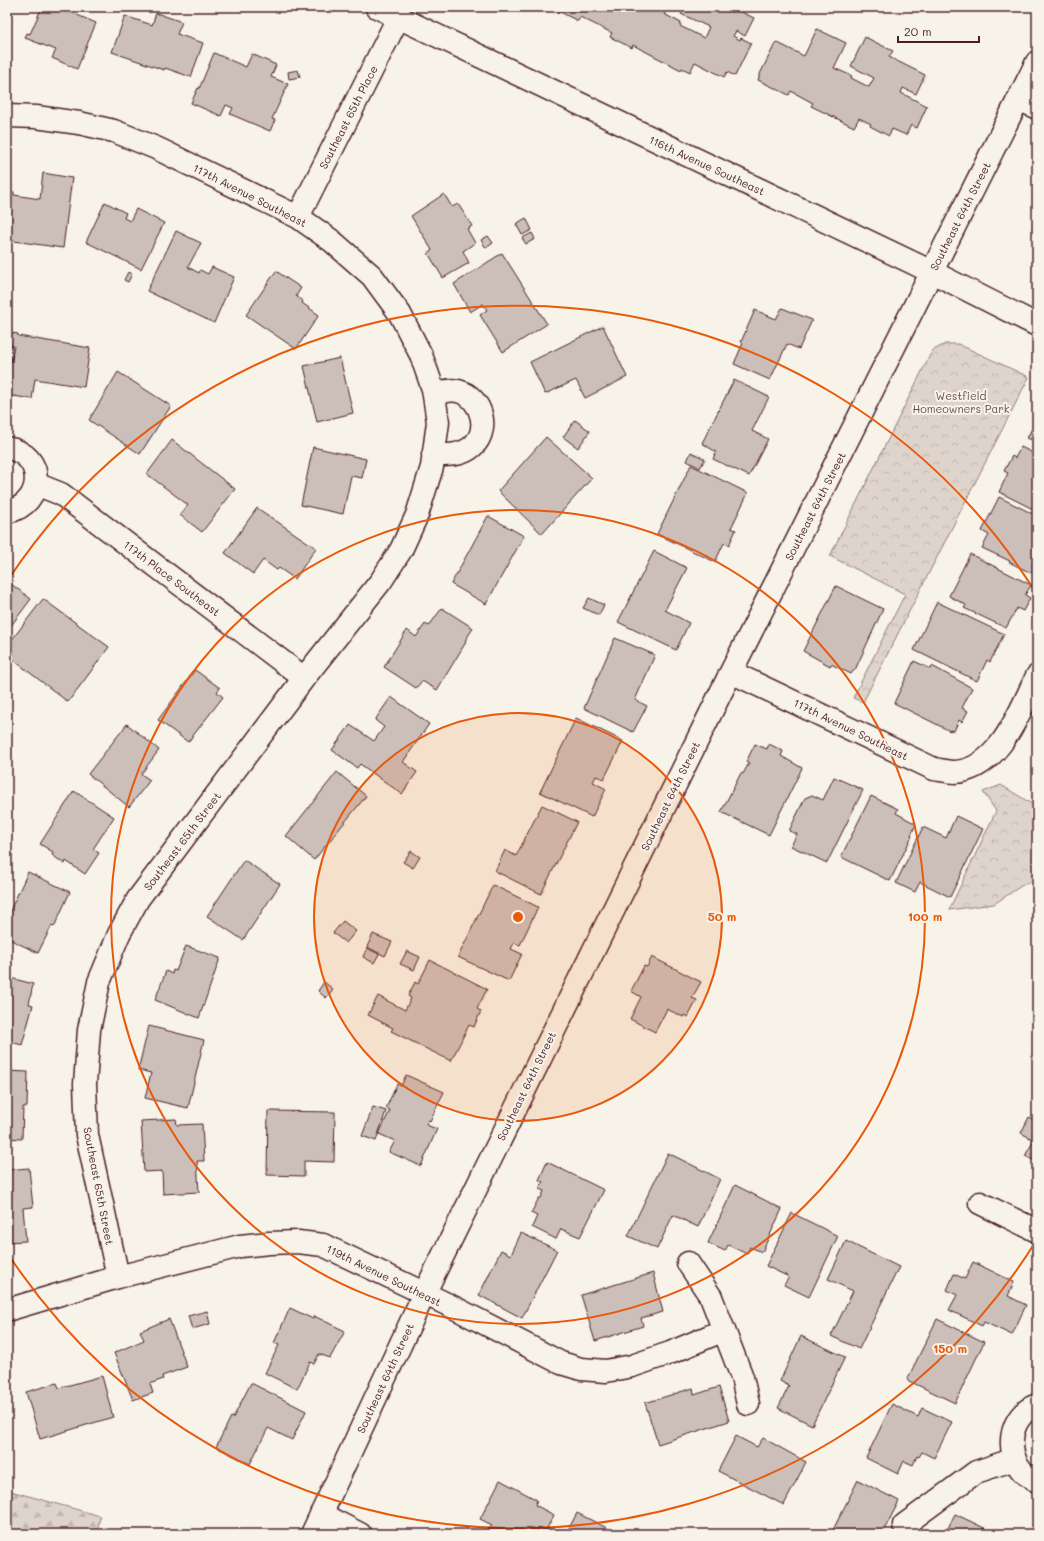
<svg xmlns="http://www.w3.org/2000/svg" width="1044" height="1541" font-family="Mali,sans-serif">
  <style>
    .forest { fill: url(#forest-firs); stroke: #947a7c }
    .park { fill: url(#park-crowns); stroke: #947a7c }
    .building { fill: #ccbfb9; stroke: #4a1f2b }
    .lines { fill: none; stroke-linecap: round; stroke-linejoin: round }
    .minor-casing { stroke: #4a1f2b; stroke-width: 25 }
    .minor { stroke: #f7f3e8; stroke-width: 22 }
    .ring { fill: none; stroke: #e8590c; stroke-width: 2 }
    .labels { text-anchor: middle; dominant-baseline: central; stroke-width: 4; stroke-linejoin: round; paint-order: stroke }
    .street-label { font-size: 11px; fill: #4a1f2b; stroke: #f7f3e8 }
    .park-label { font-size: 11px; fill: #6f4c53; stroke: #f7f3e8 }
    .centre { fill: #e8590c; stroke: #f7f3e8; stroke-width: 2 }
    .ring-label { font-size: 12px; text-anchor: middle; font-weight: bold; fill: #e8590c; stroke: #f7f3e8; stroke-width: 4; stroke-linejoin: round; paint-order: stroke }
  </style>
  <defs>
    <pattern id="forest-firs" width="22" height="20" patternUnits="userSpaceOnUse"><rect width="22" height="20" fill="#ded4cc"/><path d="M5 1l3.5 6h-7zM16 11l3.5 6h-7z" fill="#c0b6af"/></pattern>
    <pattern id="park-crowns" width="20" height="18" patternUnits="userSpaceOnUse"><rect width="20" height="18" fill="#ded4cc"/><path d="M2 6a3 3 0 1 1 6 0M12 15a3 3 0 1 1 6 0" fill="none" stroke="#c0b6af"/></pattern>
  </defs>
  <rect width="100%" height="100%" fill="#f7f3e8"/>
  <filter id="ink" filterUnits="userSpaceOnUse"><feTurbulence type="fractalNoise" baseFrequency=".025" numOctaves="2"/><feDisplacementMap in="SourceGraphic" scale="8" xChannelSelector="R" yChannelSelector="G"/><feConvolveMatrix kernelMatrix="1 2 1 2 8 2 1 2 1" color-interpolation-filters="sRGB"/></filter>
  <g filter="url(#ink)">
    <path class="forest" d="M7 1490 100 1516 97 1534H7Z"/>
    <path class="park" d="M945 344H958L1029 377 863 702 853 698 905 594 830 556 932 351Z
      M1001 785 1037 807V879L1021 886 994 904 949 910 996 811 983 792Z"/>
    <path class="building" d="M42 7H73L70 12 96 23 77 69 52 58 56 50 25 38 27 33 30 34Z
      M560 7H668L664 14 681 23 680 26 704 38 709 27 681 14 684 7H731L754 18 745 36 736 31 733 36 740 40 741 38 751 43 735 76 727 72 724 77 695 62 690 72 682 68 681 70 633 45 632 48 610 37 612 33 580 17 578 21 558 11Z
      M156 13 182 22 177 34 203 43 191 77 165 68 164 70 112 52 125 16 152 25Z
      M817 29 846 43 834 68 852 76 851 78 869 87 874 78 851 66 865 37 893 51 889 57 925 75 916 94 903 88 901 93 927 106 917 128 911 125 906 135 892 129 889 136 870 126 871 124 859 118 854 127 811 106 813 103 791 91 789 95 758 80 761 72 776 42 804 56Z
      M214 53 246 67 252 54 276 65 271 77 288 84 272 119 275 120 270 131 230 114 233 108 226 105 221 116 191 103 198 88 199 89Z
      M298 70 300 77 289 79 288 72Z
      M43 173 72 178 63 248 7 240V191L14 192V195L40 199Z
      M444 194 452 207 458 204 472 226 467 229 475 243 463 251 469 263 443 278 428 253 432 250 411 216Z
      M105 202 126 213 124 218 130 221 136 209 164 223 141 269 86 242Z
      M526 218 532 230 522 235 516 224Z
      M176 231 201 243 188 267 199 273 200 270 208 274 212 267 234 277 214 323 147 291Z
      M532 233 535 239 526 244 522 238Z
      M488 236 493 243 486 248 481 240Z
      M502 253 547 324 503 352 480 315 487 310 483 304 470 312 454 284Z
      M276 271 301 288 296 296 303 301 302 303 319 315 296 349 246 315Z
      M128 272 132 274 128 282 124 280Z
      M782 308 812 320 799 349 787 344 770 380 734 364 743 343 741 342 755 310 776 319Z
      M603 326 627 377 585 398 576 380 545 394 530 362Z
      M7 332 18 334V336L90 348 84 387 35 379 32 399 7 395V363H11L14 346 7 345Z
      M340 358 353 413 317 422 304 366Z
      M118 372 171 406 140 454 89 420Z
      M734 380 769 397 752 431 768 439 749 476 713 459 716 452 702 443Z
      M1037 419V442L1027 438Z
      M575 420 590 431 578 448 563 437Z
      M546 437 592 478 542 534 498 491Z
      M172 440 235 489 202 532 180 515 188 505 147 474Z
      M313 447 366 459 362 478 351 476 343 514 301 505Z
      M1021 447 1037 455V511L999 492 1008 473 1004 471 1012 456 1015 458Z
      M691 452 705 459 700 468 687 461Z
      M691 465 748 493 731 528 736 530 729 545 724 543 715 562 657 534Z
      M999 497 1037 516V564L1034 563 1032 567H1034L1031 573 1009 562 1010 561 982 548 989 535 982 531Z
      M257 508 316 548 295 579 279 568 277 570 263 560 253 574 225 553Z
      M488 516 524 536 486 604 451 584Z
      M654 551 687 568 665 610 689 623 676 650 618 622Z
      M970 554 1031 585 1025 595 1030 598 1023 611 1017 608 1006 628 964 608 966 605 949 596Z
      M7 581 31 599 7 631Z
      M836 586 883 609 855 670H854L851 674 831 664 830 666 803 651Z
      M589 598 604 605 599 615 583 608Z
      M43 599 109 647 68 702 7 655V646Z
      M937 602 1004 634 990 662 987 660 977 681 914 650Z
      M442 608 473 628 465 641 466 642 437 690 422 681 416 688 384 667 407 630 416 637 425 624 429 626Z
      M615 638 655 655 635 700 647 706 633 732 584 708Z
      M914 661 931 669 932 666 972 688 962 708 968 711 962 722 959 720 954 731 950 730V731L894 703Z
      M195 670 220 688 217 692 223 697 188 742 158 720Z
      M391 697 429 724 403 762 417 772 402 794 360 764 357 768 332 750 350 725 374 741 384 727 375 720Z
      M576 718 623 741 604 779 596 776 593 782 606 789 592 817 540 792Z
      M127 724 159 750 141 774 150 780 129 807 88 774Z
      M755 744 767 749 769 744 783 751 781 756 802 768 769 835 721 812 741 773 743 774 749 763 746 762Z
      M337 772 366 796 314 860 286 836Z
      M834 777 863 790 827 863 791 846 797 834 789 831 805 798 812 795 823 800Z
      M74 791 114 817 93 849 99 853 85 874 66 861 65 864 52 855 53 852 40 844Z
      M871 796 898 809 896 813 916 824 911 835 912 836 890 881 841 857Z
      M542 805 577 822 541 894 495 871 505 850 516 856Z
      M956 816 983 829 950 897 920 882 915 892 896 883 923 827 946 838Z
      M411 851 420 857 413 868 403 862Z
      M244 860 280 884 243 940 207 916Z
      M28 872 70 892 54 927 52 925 38 953 7 938V917Z
      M493 885 538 907 520 945 514 943 511 949 522 954 509 981 458 957Z
      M343 921 356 931 346 943 333 933Z
      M373 934 392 942 385 956 367 947Z
      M186 946 220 958 199 1018 155 1000 166 971 172 974 173 970 176 971Z
      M367 948 379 954 374 963 363 957Z
      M407 951 420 957 414 970 400 964Z
      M652 957 701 982 692 998 697 1000 688 1017 684 1015 683 1017 667 1009 655 1032 630 1019 641 997 631 991 644 966 647 967Z
      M430 960 487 989 477 1009 481 1011 474 1027 469 1025 451 1061 391 1031 393 1028 368 1015 378 996 405 1010 411 998 408 996 415 982 418 984Z
      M7 977 33 984 29 1004 33 1005 22 1045 7 1041Z
      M324 982 333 989 326 998 318 991Z
      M149 1026 204 1040 188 1108 145 1098 151 1073 138 1070Z
      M7 1071 28 1072 27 1107H23L22 1139 7 1138Z
      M406 1075 444 1092 430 1121 428 1120 426 1125 437 1129 421 1166 389 1152 395 1141 379 1134 390 1110 386 1108 397 1084 401 1086Z
      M373 1107 386 1111 376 1141 362 1136Z
      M268 1111 335 1112 334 1162 304 1161V1176L267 1175Z
      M1029 1117 1037 1122V1167L1035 1166 1037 1162 1025 1156 1034 1140 1021 1133Z
      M176 1119 177 1125 202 1124 204 1161H197L199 1192 163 1194 162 1171 144 1172 141 1121Z
      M668 1153 720 1179 698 1227 673 1215 657 1249 628 1236Z
      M547 1162 604 1190 580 1237 561 1229 556 1239 532 1227 537 1216 531 1213 539 1198H541L544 1191 539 1189 543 1182 539 1180Z
      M29 1168 33 1207 23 1208 26 1241 7 1242V1170Z
      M735 1185 782 1209 762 1252 750 1247 747 1254 728 1245 725 1251 708 1243Z
      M792 1213 838 1236 809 1297 784 1285 789 1277 766 1266Z
      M521 1233 557 1250 522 1318 479 1295 501 1250 511 1255Z
      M846 1241 899 1267 859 1349 831 1336 853 1291 828 1279Z
      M973 1262 1014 1282 1008 1296 1026 1305 1012 1335 984 1322 982 1326 949 1310 957 1295 947 1290 954 1274 965 1279Z
      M653 1273 663 1312 641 1318 643 1326 595 1341 581 1295Z
      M290 1308 313 1319 314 1316 345 1331 330 1358 319 1354 314 1364 310 1362 297 1389 265 1373 279 1345 274 1343Z
      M207 1311 210 1324 192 1329 188 1316Z
      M169 1319 187 1367 162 1376 163 1379 150 1384 153 1393 133 1400 114 1353 144 1340 140 1331Z
      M937 1319 984 1342 955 1403 907 1380Z
      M801 1336 845 1357 812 1425 778 1408 789 1386 780 1381Z
      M102 1376 113 1417 40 1439 26 1392 57 1383 59 1388Z
      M251 1383 306 1411 292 1440 268 1428 250 1464 216 1447 231 1417 233 1418Z
      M719 1387 729 1421 658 1444 645 1403 693 1388 694 1395Z
      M892 1404 918 1417 922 1408 952 1422 934 1458 922 1452 919 1457 917 1456 913 1465 904 1461 898 1474 866 1458Z
      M736 1436 757 1447 763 1438 806 1462 784 1505 718 1471Z
      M500 1480 537 1500 535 1505 554 1515 544 1534H497L490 1530 492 1525 480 1519Z
      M858 1480 899 1501 882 1534H831Z
      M577 1513 619 1534H566Z
      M955 1514 997 1534H945Z"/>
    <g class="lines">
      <g class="minor-casing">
        <path id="minor" d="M377 7 932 272 1037 325
          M1019 99 1037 108
          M7 116 36 117 79 123 114 131 156 148 298 217 332 241 372 276 400 314 421 355 433 389 438 422 432 467 417 515 401 550 381 581 304 678 138 899 119 934 99 982 89 1030 85 1084 87 1135 118 1277
          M298 217 398 18
          M7 448C46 454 45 504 7 512
          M433 455C446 455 458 456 469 449 492 434 483 397 458 391 449 389 442 392 434 394
          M36 484 61 494 304 678
          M731 672 934 769C941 770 949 772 955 772 1000 769 1020 710 1037 676
          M980 1203 1037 1231
          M688 1263 711 1297 742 1377 748 1404
          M7 1310 118 1277 240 1246 269 1243 298 1242 323 1245 457 1309 561 1363 581 1369 606 1371 632 1366 670 1353 724 1330
          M1037 1405C1003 1417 1004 1469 1037 1481
          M321 1514 360 1534
          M904 1525 976 1472 1015 1459
          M312 1534 424 1294 731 672 1037 62"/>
      </g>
      <use href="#minor" class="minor"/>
    </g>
  </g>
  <circle cx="518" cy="917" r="204" fill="#e8590c" fill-opacity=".12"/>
  <g class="ring">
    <circle cx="518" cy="917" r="204"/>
    <circle cx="518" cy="917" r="407"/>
    <path d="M1036 1241A611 611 0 0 1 8 1254M8 580A611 611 0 0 1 1036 593"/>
  </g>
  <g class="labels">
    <g class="street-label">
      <text transform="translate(348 117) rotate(-63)">Southeast 65th Place</text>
      <text transform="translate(707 165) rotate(25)">116th Avenue Southeast</text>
      <text transform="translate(250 195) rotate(27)">117th Avenue Southeast</text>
      <text transform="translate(960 216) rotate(-63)">Southeast 64th Street</text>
      <text transform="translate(815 506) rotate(-63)">Southeast 64th Street</text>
      <text transform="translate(172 578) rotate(37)">117th Place Southeast</text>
      <text transform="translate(851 729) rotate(26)">117th Avenue Southeast</text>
      <text transform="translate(670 796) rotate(-64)">Southeast 64th Street</text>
      <text transform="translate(182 841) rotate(-53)">Southeast 65th Street</text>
      <text transform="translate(526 1086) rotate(-64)">Southeast 64th Street</text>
      <text transform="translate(99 1186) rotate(79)">Southeast 65th Street</text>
      <text transform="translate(384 1275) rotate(26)">119th Avenue Southeast</text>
      <text transform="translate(385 1378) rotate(-65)">Southeast 64th Street</text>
    </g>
    <g class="park-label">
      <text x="961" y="395">Westfield<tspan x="961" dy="13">Homeowners Park</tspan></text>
    </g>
  </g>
  <circle cx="518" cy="917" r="6" class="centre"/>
  <g class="ring-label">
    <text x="722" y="921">50 m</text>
    <text x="925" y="921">100 m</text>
    <text x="950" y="1353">150 m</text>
  </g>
  <rect width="1044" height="1541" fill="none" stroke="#f7f3e8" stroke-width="24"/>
  <rect x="12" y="12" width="1020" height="1517" fill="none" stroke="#4a1f2b" stroke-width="1.5" filter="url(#ink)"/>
  <path d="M898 36v6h81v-6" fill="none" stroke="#4a1f2b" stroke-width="2"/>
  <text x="904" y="36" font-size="12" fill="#4a1f2b" stroke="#f7f3e8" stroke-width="3" paint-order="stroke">20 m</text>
</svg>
